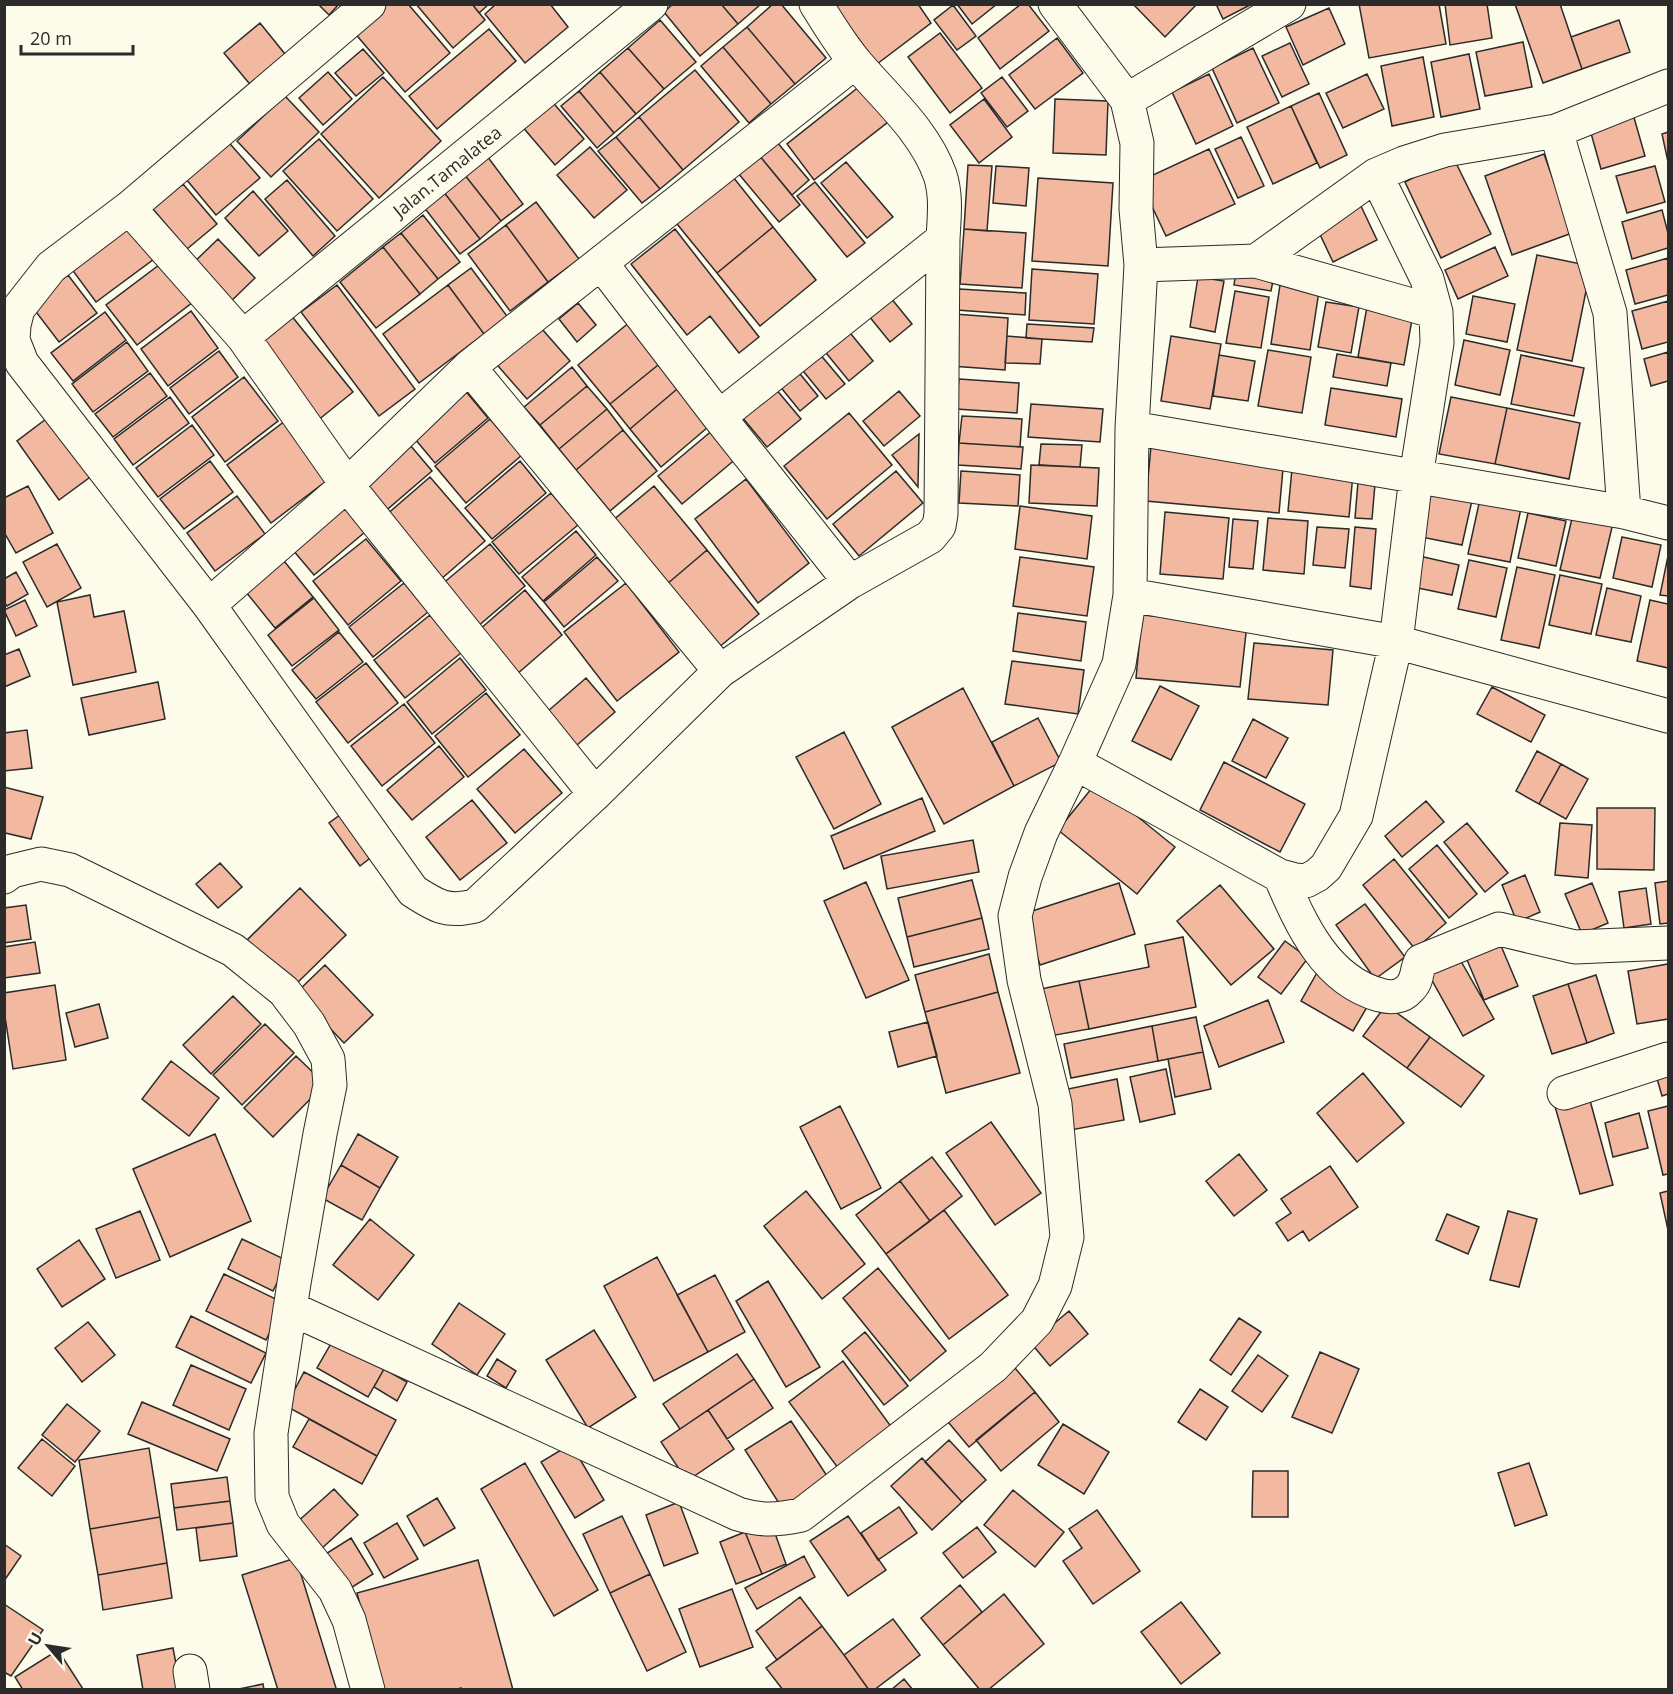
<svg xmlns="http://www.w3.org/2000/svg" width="1673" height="1694" font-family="'Open Sans',sans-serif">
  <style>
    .building { fill: #f2b8a0; stroke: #2b2b2b; stroke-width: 1.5 }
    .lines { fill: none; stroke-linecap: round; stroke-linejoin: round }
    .street-casing { stroke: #2b2b2b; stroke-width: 35 }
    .street { stroke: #fdfbea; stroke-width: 33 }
    .labels { text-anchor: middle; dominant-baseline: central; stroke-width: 4.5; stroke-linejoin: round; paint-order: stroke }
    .street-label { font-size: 18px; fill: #2b2b2b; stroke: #fdfbea }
  </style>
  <rect width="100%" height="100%" fill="#fdfbea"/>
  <path class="building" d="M318 4H339L329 15Z
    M384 4H408L450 53 405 92 353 31Z
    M416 4H472L485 20 453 48Z
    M472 4H489L479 13Z
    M496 4H550L568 27 525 63 485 14Z
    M673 4H721L738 24 700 56 664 12Z
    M721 4H761L738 24Z
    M773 4H781L826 58 795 84 747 27Z
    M833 4H918L931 23 877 64Z
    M957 4H997L972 24Z
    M1021 4H1028L1049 31 1000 69 978 38Z
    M1133 4H1197L1165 37Z
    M1216 4H1252L1223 19Z
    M1359 4H1439L1446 44 1369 58Z
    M1445 4H1487L1492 38 1450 45Z
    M1515 4H1560L1582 69 1543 83Z
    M953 5 976 36 957 50 934 20Z
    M1329 8 1345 44 1303 65 1286 27Z
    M660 20 696 62 664 89 628 48Z
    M1619 20 1630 52 1582 69 1571 37Z
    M260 23 289 59 253 88 224 53Z
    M747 27 795 84 771 104 723 47Z
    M489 29 516 61 437 129 409 96Z
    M940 33 982 88 950 113 908 57Z
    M1057 38 1083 73 1035 109 1009 75Z
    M1523 42 1532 87 1485 96 1476 52Z
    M1290 43 1309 84 1282 97 1262 56Z
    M723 47 771 104 749 123 701 66Z
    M628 48 664 89 636 114 600 72Z
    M1253 48 1279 103 1237 123 1212 68Z
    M363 49 384 73 356 96 335 73Z
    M1469 54 1480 109 1441 117 1431 62Z
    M1423 57 1434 117 1392 126 1381 66Z
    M695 70 739 122 683 170 639 117Z
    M328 72 352 99 323 125 299 98Z
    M600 72 636 114 614 133 579 91Z
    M1209 74 1233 126 1196 144 1172 92Z
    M1367 74 1384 109 1343 128 1326 93Z
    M383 77 441 141 379 198 321 134Z
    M1002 77 1028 111 1007 127 981 93Z
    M860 86 888 122 814 180 787 144Z
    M579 91 614 133 597 148 561 106Z
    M1319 93 1347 155 1320 168 1291 106Z
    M285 96 319 132 271 177 237 141Z
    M550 99 584 139 555 165 521 125Z
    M984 99 1012 137 979 163 950 125Z
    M1055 99 1108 101 1106 155 1053 153Z
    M1291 106 1317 163 1273 184 1247 127Z
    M1633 114 1645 156 1601 169 1589 126Z
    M639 117 683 170 660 189 616 137Z
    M1668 132V162L1662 134Z
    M771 135 809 180 792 195 754 149Z
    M224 137 260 178 216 215 181 173Z
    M616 137 660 189 642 203 598 151Z
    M1241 137 1264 186 1238 198 1215 149Z
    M319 139 373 199 337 231 283 171Z
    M590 147 627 190 594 218 557 175Z
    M754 149 800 205 779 222 733 167Z
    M1209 149 1235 204 1166 236 1140 181Z
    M1544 154 1572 233 1512 255 1485 176Z
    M487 156 523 204 501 221 464 174Z
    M1453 157 1491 234 1441 258 1405 182Z
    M846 162 893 217 867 238 821 183Z
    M968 165 992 166 987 231 964 229Z
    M996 166 1029 168 1026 206 993 203Z
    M1655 166 1665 202 1627 213 1616 176Z
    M729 172 773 227 717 273 673 219Z
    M464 174 501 221 480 239 443 191Z
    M1038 178 1113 183 1108 266 1032 261Z
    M287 180 335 236 313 256 265 199Z
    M815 182 865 243 847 257 797 196Z
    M183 184 217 224 187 249 153 209Z
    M253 191 288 231 259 256 225 218Z
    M443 191 480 239 460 254 423 206Z
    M536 202 579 259 548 282 506 225Z
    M1360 204 1377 240 1333 262 1316 226Z
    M1662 210 1668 233V248L1632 259 1622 222Z
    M423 215 460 262 438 279 401 233Z
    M125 220 154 259 96 302 68 264Z
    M506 225 548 282 510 311 468 254Z
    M773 227 816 280 760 326 717 273Z
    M675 229 759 337 739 353 710 316 687 335 631 264Z
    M964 229 1026 233 1022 288 960 284Z
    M401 233 438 279 420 294 383 247Z
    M218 239 255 278 223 309 186 270Z
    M383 247 420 294 376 328 340 282Z
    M1495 247 1508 276 1458 299 1445 270Z
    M1537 255 1591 266 1572 361 1517 350Z
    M1668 258V295L1635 304 1626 270Z
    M163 262 193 302 137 345 106 305Z
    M1237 265 1275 271 1271 291 1234 285Z
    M471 268 507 316 484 334 448 285Z
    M1032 269 1098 274 1094 324 1029 320Z
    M68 275 97 313 59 342 30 304Z
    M1198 277 1224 281 1215 332 1190 327Z
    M337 285 415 389 379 416 301 312Z
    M448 285 484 334 419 383 383 334Z
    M1280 285 1319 291 1310 350 1271 344Z
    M959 289 1026 293 1025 315 957 310Z
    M1235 291 1269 297 1261 348 1226 343Z
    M886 292 912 324 890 342 864 310Z
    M1473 296 1515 304 1507 342 1466 334Z
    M1368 301 1414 308 1404 365 1358 357Z
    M1668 301V342L1642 349 1632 311Z
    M1326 302 1359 307 1351 353 1318 347Z
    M578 303 596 325 577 342 559 319Z
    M286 309 353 392 317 421 251 338Z
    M191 311 218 348 168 386 141 349Z
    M105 312 126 340 73 381 51 353Z
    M954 314 1008 318 1005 370 951 366Z
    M535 321 570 361 527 399 492 359Z
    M631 321 663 361 610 404 578 365Z
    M842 323 873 361 849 381 818 343Z
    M1027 324 1094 328 1092 342 1026 338Z
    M1007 336 1042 339 1040 364 1005 363Z
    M1171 336 1221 344 1210 409 1161 401Z
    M1464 340 1510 350 1500 395 1455 385Z
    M127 342 148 371 93 412 72 384Z
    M813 346 845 384 826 399 795 361Z
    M1268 350 1311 357 1302 413 1258 406Z
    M219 351 238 377 189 414 170 388Z
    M1668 352V381L1651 386 1644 359Z
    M1337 354 1391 363 1387 386 1333 377Z
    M1219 355 1255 361 1248 401 1213 396Z
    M1521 355 1584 368 1574 416 1511 404Z
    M663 361 683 384 630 429 610 404Z
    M792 364 818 396 800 411 774 379Z
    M572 367 587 386 540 425 524 407Z
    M150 373 167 396 113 437 95 414Z
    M244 377 278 421 225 462 192 417Z
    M959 379 1019 383 1017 413 956 409Z
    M770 382 801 419 767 447 736 410Z
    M683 384 714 422 661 467 630 429Z
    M587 386 607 409 559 449 540 425Z
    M463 388 488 418 435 463 410 433Z
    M1331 388 1402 399 1396 437 1325 425Z
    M899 391 920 416 884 446 863 421Z
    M170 397 189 423 133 465 114 439Z
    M1451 397 1507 408 1495 464 1439 454Z
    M1031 404 1103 409 1100 442 1028 437Z
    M1507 408 1580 423 1569 479 1495 464Z
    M607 409 623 430 576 470 559 449Z
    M54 413 97 472 59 500 17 441Z
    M849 413 892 465 827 519 784 466Z
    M962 416 1022 419 1020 447 959 443Z
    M490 419 522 455 466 503 435 466Z
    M285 421 329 479 271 523 227 465Z
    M192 425 214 455 158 497 136 468Z
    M714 429 737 458 682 504 658 476Z
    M623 430 657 471 610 511 576 470Z
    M919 434 918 487 892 455Z
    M405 439 432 471 382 514 355 483Z
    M959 443 1023 447 1021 469 958 465Z
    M1041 444 1082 445 1080 467 1039 465Z
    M1151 446 1284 458 1279 513 1146 501Z
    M210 461 233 492 184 529 160 499Z
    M520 461 546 493 492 539 465 508Z
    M1031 465 1099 468 1097 506 1029 503Z
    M1292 469 1353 474 1349 517 1288 511Z
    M896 471 923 503 859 556 833 524Z
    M961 471 1020 475 1018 506 959 503Z
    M430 477 485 541 440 580 385 516Z
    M746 479 809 563 758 603 695 519Z
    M1358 482 1375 484 1372 519 1355 518Z
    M1427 485 1473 496 1462 545 1416 536Z
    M28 486 53 533 16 553 4 532V498Z
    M654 486 707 550 660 590 606 526Z
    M551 493 578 525 519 574 492 542Z
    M237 496 265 534 215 571 187 533Z
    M1480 499 1521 508 1510 562 1468 554Z
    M338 500 365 532 314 575 287 543Z
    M1020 506 1092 516 1087 559 1015 549Z
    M1165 512 1229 518 1223 579 1160 574Z
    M1528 513 1566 521 1556 566 1518 558Z
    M1573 514 1613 523 1600 578 1560 570Z
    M1268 518 1308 521 1304 574 1263 570Z
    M1233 519 1258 521 1253 569 1229 567Z
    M1317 527 1349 529 1345 568 1313 565Z
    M1355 527 1376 529 1371 589 1350 586Z
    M576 531 596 555 543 601 522 577Z
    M1622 537 1661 545 1652 587 1613 578Z
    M366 539 401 581 348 625 313 581Z
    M57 544 81 588 47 607 23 562Z
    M490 544 525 586 477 627 441 585Z
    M707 550 759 614 712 653 660 590Z
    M1415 555 1459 565 1452 595 1408 586Z
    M280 556 313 597 275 628 242 587Z
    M1668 556V596L1660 595Z
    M597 557 618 581 564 627 544 602Z
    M1020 557 1094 567 1087 616 1013 606Z
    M1469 560 1507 568 1496 617 1458 609Z
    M1517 567 1555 575 1539 648 1501 640Z
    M16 572 28 594 7 606 4 602V579Z
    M1560 575 1602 584 1591 634 1549 625Z
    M404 583 428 612 373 657 349 627Z
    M626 583 679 652 617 701 564 632Z
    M1607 588 1641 596 1631 642 1596 635Z
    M525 590 562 635 516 675 479 630Z
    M90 595 94 617 124 611 136 672 73 685 57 602Z
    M314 598 339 630 292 666 268 635Z
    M25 600 37 626 16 636 4 610Z
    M1650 600 1668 604V668L1637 661Z
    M1018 613 1086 622 1081 661 1013 651Z
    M430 615 461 653 405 698 374 660Z
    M1142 615 1247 624 1240 687 1136 678Z
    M339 632 363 662 316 699 292 670Z
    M1254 643 1333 650 1328 705 1248 699Z
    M19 649 30 676 4 687V655Z
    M460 658 486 690 432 734 407 702Z
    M1012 661 1084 670 1078 714 1005 704Z
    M366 663 398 703 348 743 316 702Z
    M586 678 615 712 569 752 540 718Z
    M158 682 165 719 89 735 81 698Z
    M1160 686 1199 706 1171 760 1132 741Z
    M1492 687 1545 715 1531 742 1477 714Z
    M963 688 1014 786 944 824 892 727Z
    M486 693 520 735 468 777 435 736Z
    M404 704 435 743 382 786 351 746Z
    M1038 718 1061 762 1014 786 992 742Z
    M1253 719 1288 738 1266 778 1232 761Z
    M27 730 32 768 4 771V733Z
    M844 732 881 804 834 829 796 757Z
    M439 746 464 777 412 820 387 790Z
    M524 749 562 793 515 833 477 789Z
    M1537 751 1561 764 1539 804 1516 791Z
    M1224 762 1305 804 1280 852 1200 810Z
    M1561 764 1588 779 1566 819 1539 804Z
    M1096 783 1175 847 1137 894 1058 830Z
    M4 787 43 797 31 839 5 833 4 836Z
    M922 798 935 831 844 869 831 836Z
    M472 800 507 843 460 880 426 837Z
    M1426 801 1444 822 1402 857 1385 836Z
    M1597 808H1655L1654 870 1597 869Z
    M348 809 379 851 360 866 329 823Z
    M1467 823 1508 873 1485 892 1444 842Z
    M1560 823 1592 825 1588 878 1555 875Z
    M973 840 979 872 887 889 881 856Z
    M1437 845 1477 894 1449 918 1409 869Z
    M1394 859 1446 923 1415 949 1363 885Z
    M220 863 242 887 218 908 196 884Z
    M1525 875 1540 912 1517 922 1502 885Z
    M972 880 982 918 907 937 898 898Z
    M1668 881V923L1660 924 1655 883Z
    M866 882 909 980 866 998 824 901Z
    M1119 883 1135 934 1040 965 1023 914Z
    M1592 883 1608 923 1582 934 1565 894Z
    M1220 885 1274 949 1231 985 1177 921Z
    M300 888 346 935 292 988 247 940Z
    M1646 888 1651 924 1624 928 1619 892Z
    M1365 904 1405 957 1375 979 1336 925Z
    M26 905 31 939 4 943V908Z
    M982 918 989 949 914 967 907 937Z
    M1496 934 1518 986 1484 1000 1462 948Z
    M1183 937 1196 1007 1089 1029 1079 981 1149 967 1145 945Z
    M1285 941 1308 958 1281 994 1258 977Z
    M35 942 40 973 4 978V947Z
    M1454 949 1494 1019 1463 1036 1424 966Z
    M989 954 998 992 925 1012 915 975Z
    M1668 964V1019L1637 1024 1628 971Z
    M325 965 373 1015 344 1043 296 993Z
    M1318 971 1370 1002 1353 1031 1301 1001Z
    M1596 975 1614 1033 1587 1043 1568 984Z
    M1079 981 1089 1029 1050 1036 1041 989Z
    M1568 984 1587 1043 1552 1054 1533 996Z
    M55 985 66 1060 13 1069 4 1010V993Z
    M998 992 1020 1073 946 1093 925 1012Z
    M233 996 261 1024 211 1074 183 1045Z
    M1268 1000 1284 1042 1219 1067 1204 1026Z
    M99 1004 108 1038 75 1047 66 1013Z
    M1386 1005 1430 1037 1407 1068 1363 1036Z
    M1196 1017 1203 1052 1158 1061 1152 1026Z
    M928 1022 937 1056 898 1067 889 1032Z
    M265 1024 294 1053 242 1105 213 1075Z
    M1152 1026 1158 1061 1071 1078 1064 1044Z
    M1430 1037 1484 1076 1461 1107 1407 1068Z
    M1203 1052 1211 1089 1175 1097 1168 1059Z
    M296 1056 325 1084 273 1137 244 1108Z
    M171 1061 219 1098 189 1136 142 1099Z
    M1668 1063V1094L1662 1096 1654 1068Z
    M1166 1069 1175 1114 1140 1122 1130 1077Z
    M1363 1073 1404 1123 1357 1162 1317 1113Z
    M1117 1079 1124 1120 1071 1130 1063 1090Z
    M1588 1093 1613 1185 1580 1194 1554 1103Z
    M840 1106 881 1188 841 1209 800 1127Z
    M1668 1106V1174L1663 1175 1648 1111Z
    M1639 1113 1648 1148 1613 1157 1605 1123Z
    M991 1122 1041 1193 995 1225 946 1153Z
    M215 1134 251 1221 170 1257 133 1169Z
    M358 1134 398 1157 380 1188 341 1165Z
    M1239 1154 1267 1190 1234 1216 1206 1181Z
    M932 1157 962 1196 930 1221 900 1181Z
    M341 1165 380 1188 362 1220 322 1198Z
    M1330 1166 1358 1207 1309 1241 1303 1231 1288 1241 1276 1223 1291 1213 1281 1199Z
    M900 1181 930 1221 886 1254 856 1215Z
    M806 1191 865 1264 822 1299 764 1226Z
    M1668 1191V1230L1660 1193Z
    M944 1210 1008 1295 949 1339 886 1254Z
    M140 1211 160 1260 116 1278 96 1229Z
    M1508 1211 1537 1219 1519 1287 1490 1280Z
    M1447 1214 1479 1227 1468 1254 1436 1240Z
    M370 1219 414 1255 378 1300 333 1265Z
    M242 1239 288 1261 273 1291 228 1269Z
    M79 1240 105 1279 62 1307 37 1269Z
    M657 1257 708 1352 654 1381 604 1286Z
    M878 1268 946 1351 910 1381 843 1298Z
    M224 1274 284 1303 266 1340 206 1311Z
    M715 1275 745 1332 708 1352 677 1295Z
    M768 1281 820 1367 786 1387 736 1301Z
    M459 1303 505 1334 477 1375 432 1344Z
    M1069 1311 1088 1334 1050 1366 1031 1343Z
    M191 1316 266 1353 251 1383 176 1347Z
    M1239 1318 1261 1332 1231 1375 1210 1360Z
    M88 1322 115 1355 82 1382 55 1348Z
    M594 1330 636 1397 588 1428 546 1360Z
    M865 1332 908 1386 884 1405 842 1351Z
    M333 1340 384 1369 368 1397 317 1368Z
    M1320 1352 1359 1369 1332 1433 1292 1417Z
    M737 1354 754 1379 680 1429 663 1404Z
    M1258 1355 1288 1376 1262 1412 1232 1391Z
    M497 1359 516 1371 506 1388 487 1376Z
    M843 1361 898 1436 844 1476 789 1402Z
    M1010 1362 1035 1392 969 1447 944 1417Z
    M191 1365 246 1389 229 1430 173 1405Z
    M384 1369 407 1382 397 1401 374 1387Z
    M304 1372 396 1420 377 1456 286 1406Z
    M754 1379 773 1408 727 1439 708 1410Z
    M1200 1389 1228 1407 1206 1440 1178 1422Z
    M1035 1392 1059 1422 1001 1471 976 1440Z
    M142 1402 230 1439 217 1471 128 1434Z
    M67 1404 100 1431 75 1462 42 1435Z
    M708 1410 734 1449 687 1481 661 1442Z
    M309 1419 377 1456 362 1484 293 1447Z
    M791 1421 831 1482 784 1511 745 1450Z
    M1063 1424 1109 1452 1084 1494 1038 1465Z
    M42 1439 75 1466 52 1496 18 1468Z
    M949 1440 986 1480 962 1502 925 1462Z
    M571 1444 604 1500 575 1518 541 1462Z
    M149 1448 160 1517 90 1529 79 1460Z
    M922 1458 962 1502 932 1530 891 1486Z
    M525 1463 598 1590 554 1616 481 1489Z
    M1529 1463 1547 1515 1515 1526 1498 1473Z
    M1253 1471H1288V1517H1252Z
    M227 1477 230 1501 174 1508 171 1484Z
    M334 1489 358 1515 319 1551 295 1524Z
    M1013 1490 1064 1532 1035 1567 984 1525Z
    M437 1498 455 1528 424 1546 407 1516Z
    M230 1501 233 1523 177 1530 174 1508Z
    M679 1502 698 1553 664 1566 646 1515Z
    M899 1507 917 1533 878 1560 861 1533Z
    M1097 1510 1140 1571 1093 1604 1063 1561 1082 1548 1069 1529Z
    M622 1516 650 1574 610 1593 583 1534Z
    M848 1516 886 1570 848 1596 810 1541Z
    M160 1517 167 1563 98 1575 90 1529Z
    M771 1522 786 1564 762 1574 745 1532Z
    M233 1523 237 1556 200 1561 196 1528Z
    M397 1523 418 1559 384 1578 364 1543Z
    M977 1527 996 1552 963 1578 943 1553Z
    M745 1532 762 1574 736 1584 720 1542Z
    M351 1538 373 1574 346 1591 324 1555Z
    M4 1544 21 1556 4 1581Z
    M804 1556 815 1577 757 1609 745 1588Z
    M296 1558 336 1688 332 1690H278L242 1575Z
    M478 1560 513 1690H461V1688L454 1690H382L357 1593Z
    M167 1563 172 1598 103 1610 98 1575Z
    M650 1574 686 1652 647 1671 610 1593Z
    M960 1585 982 1612 943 1645 921 1618Z
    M732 1589 753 1647 700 1667 679 1609Z
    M1004 1594 1044 1644 988 1690H980L943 1645Z
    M800 1597 822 1626 777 1660 756 1631Z
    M1181 1602 1220 1653 1181 1684 1141 1632Z
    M4 1604 43 1630 11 1676 4 1672Z
    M893 1619 920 1655 874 1690H869L844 1655Z
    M822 1626 844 1655 869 1690H783L766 1668Z
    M173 1648 181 1690H143L137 1655Z
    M58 1650 83 1689 23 1690 15 1677Z
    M904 1679 913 1690H891Z
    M263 1684 264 1690H234Z"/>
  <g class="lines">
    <g class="street-casing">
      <path id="street" d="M369 4 129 208 51 267 18 309 14 325 13 340 22 363 209 605 413 891C436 906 447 913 475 906L595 794 720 671 850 582 930 537 939 526 941 514 943 239C944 218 947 196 940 175 925 132 887 99 858 65 842 47 829 25 816 4
        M1127 100 1289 4
        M1556 131 1610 313 1624 512
        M129 208 243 337 347 485 595 794
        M1256 261 1436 312
        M601 263 719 417 850 582
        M1141 265 1256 261 1376 175 1404 163 1445 150 1556 131 1668 86
        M243 337 651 4
        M469 367 720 671
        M719 417 943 239
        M1132 428 1624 512 1668 523
        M1130 595 1396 642 1668 716
        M209 605 347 485 469 367 855 62
        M1075 763 1280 876 1295 880 1306 881 1317 875 1326 867 1356 816 1396 642 1416 477 1437 343 1436 312 1427 279 1376 175
        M1280 876C1301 924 1325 980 1380 995 1390 998 1401 998 1409 989 1419 980 1415 972 1421 961L1499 929 1575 947 1668 943
        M4 877 12 871 41 864 70 870 233 950 284 991 309 1024 328 1059 330 1085 320 1134 294 1283 271 1433 272 1497 283 1524 335 1590 349 1620 368 1690
        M1564 1093 1668 1059
        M290 1308 738 1514C761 1521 777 1520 801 1515L993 1367 1037 1321 1055 1286 1067 1237 1055 1104 1024 980 1015 916 1025 877 1041 833 1075 763 1119 664 1130 595 1132 428 1141 265 1136 209 1137 143 1127 100 1055 4
        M190 1671 193 1690"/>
    </g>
    <use href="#street" class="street"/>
  </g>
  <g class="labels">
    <g class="street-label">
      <text transform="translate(447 171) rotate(-39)">Jalan.Tamalatea</text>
    </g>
  </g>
  <rect width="1673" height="1694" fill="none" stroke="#2b2b2b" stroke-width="12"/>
  <g transform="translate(48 1646) rotate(299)" stroke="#fdfbea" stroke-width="4.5" paint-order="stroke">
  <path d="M0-4.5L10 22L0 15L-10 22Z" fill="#2b2b2b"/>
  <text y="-9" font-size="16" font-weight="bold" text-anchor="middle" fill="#2b2b2b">U</text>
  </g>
  <path d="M21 45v9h112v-9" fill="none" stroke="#2b2b2b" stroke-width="3"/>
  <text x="30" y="45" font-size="18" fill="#2b2b2b" stroke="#fdfbea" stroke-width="4.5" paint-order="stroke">20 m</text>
</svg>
